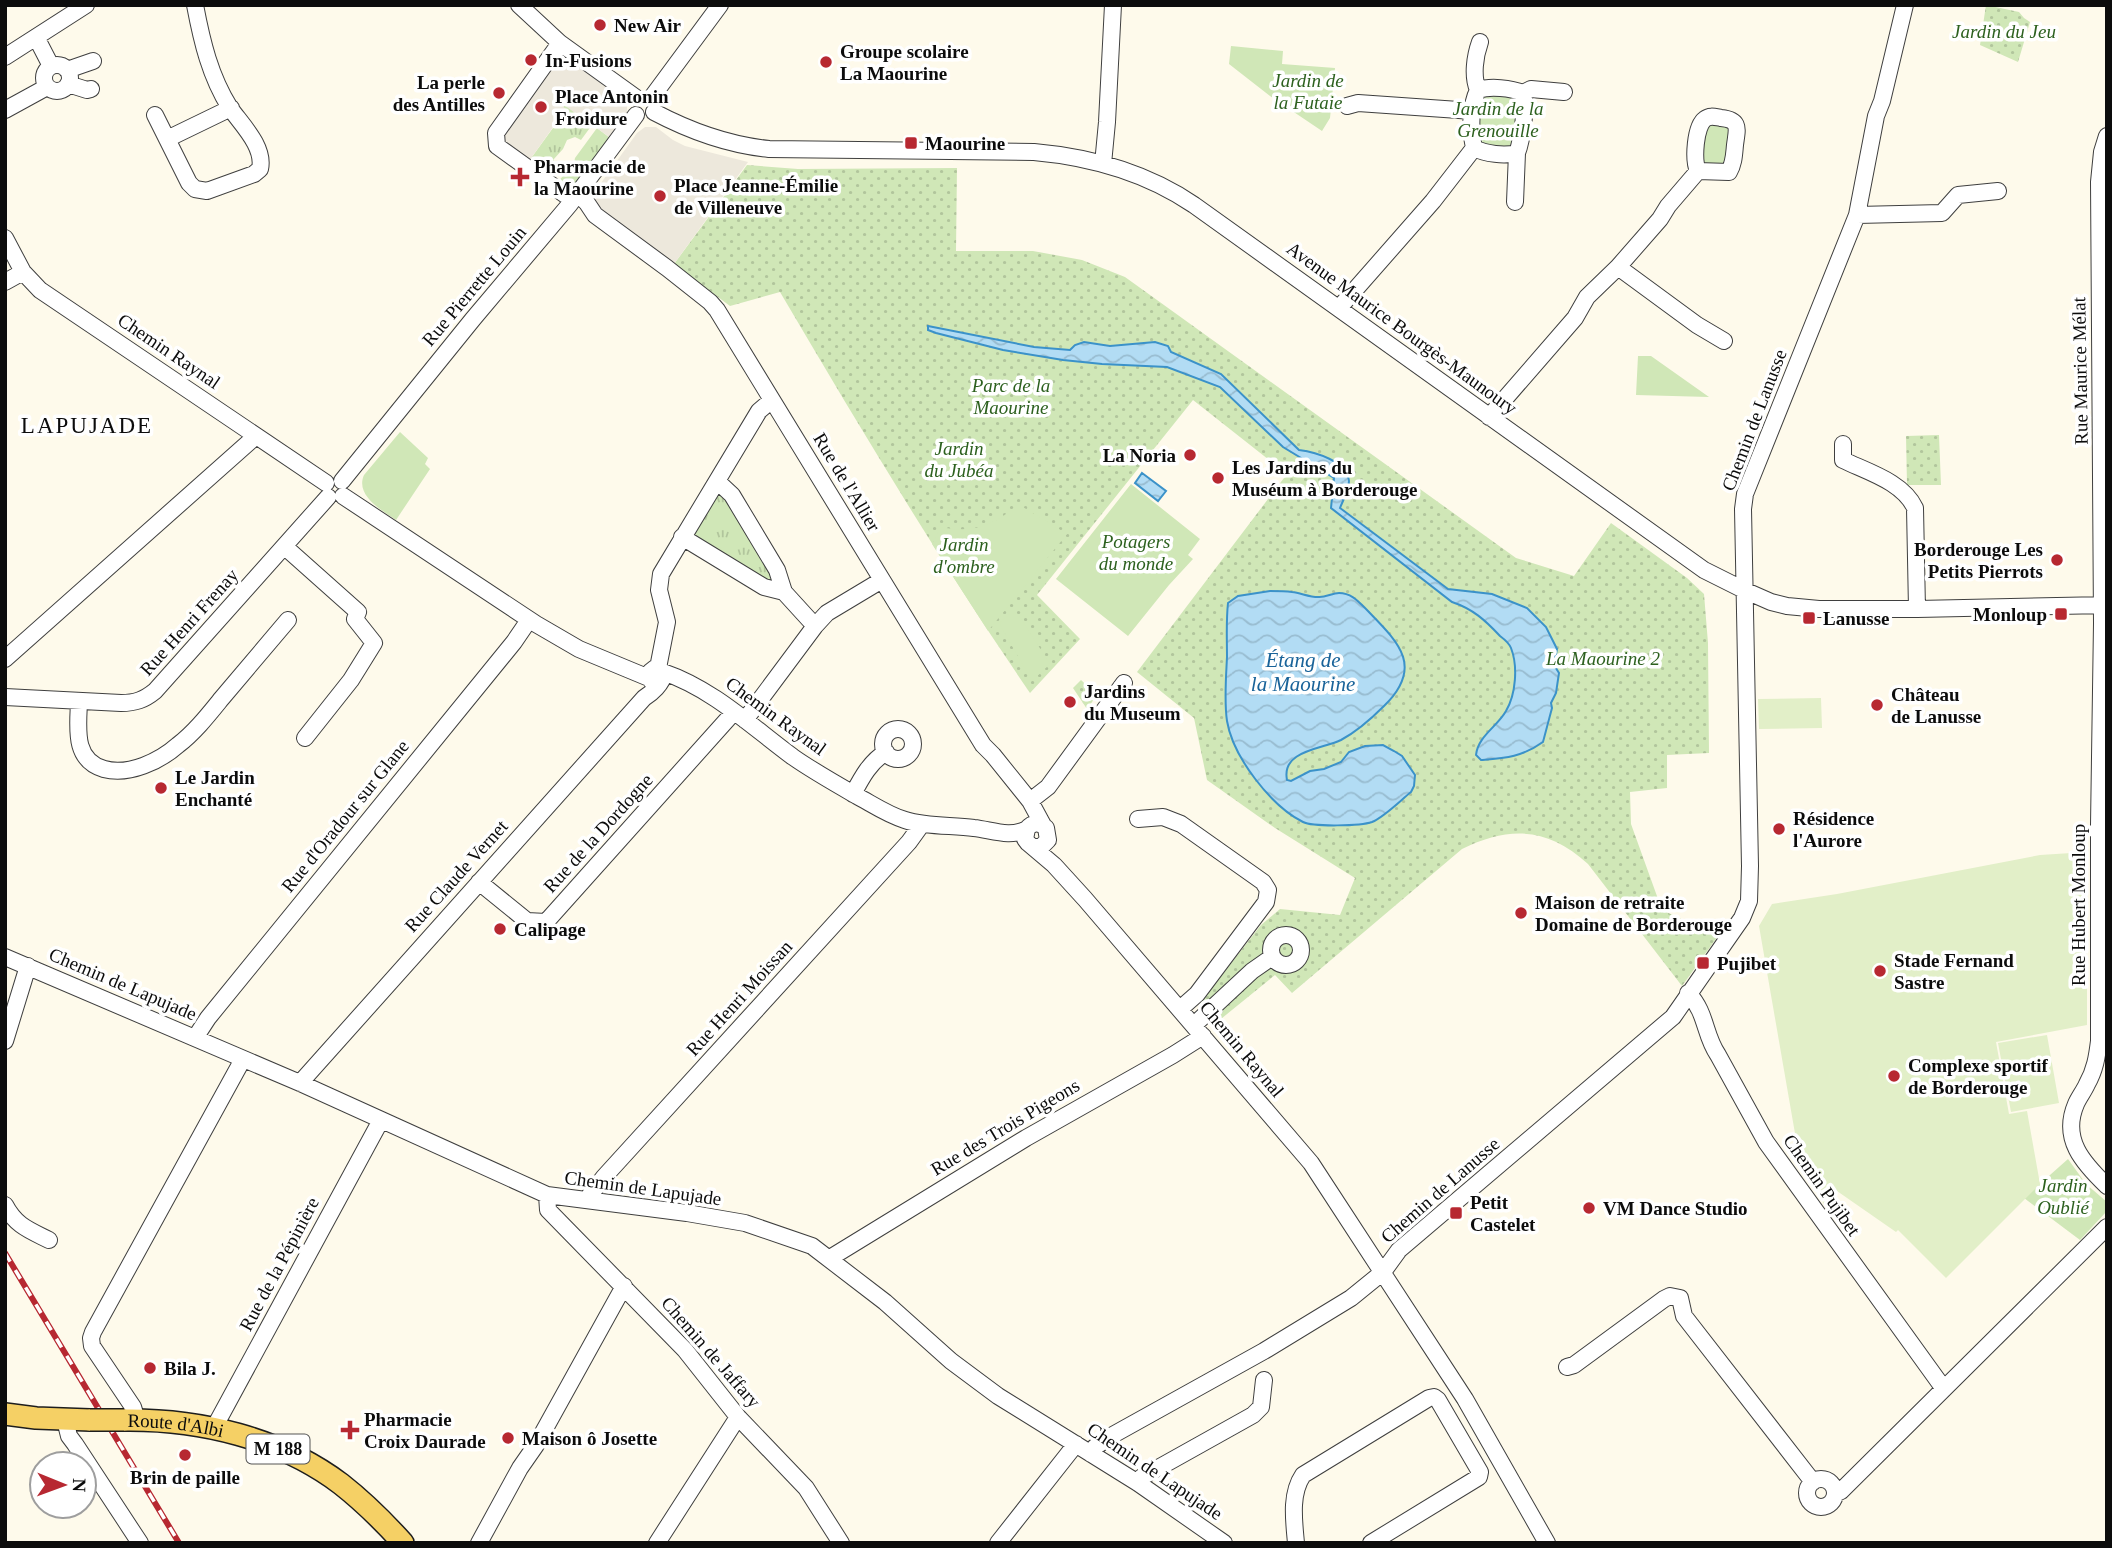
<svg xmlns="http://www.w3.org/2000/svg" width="2112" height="1548" font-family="'Times New Roman',serif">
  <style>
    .grass { fill: url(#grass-tufts) }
    .park { fill: url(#park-dots) }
    .garden { fill: #d0e7b7 }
    .pitch { fill: #e2efc8 }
    .plaza { fill: #ede8dc }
    .water { fill: url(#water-waves); stroke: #3b92c9; stroke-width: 2 }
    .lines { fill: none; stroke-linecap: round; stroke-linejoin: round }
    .minor-casing { stroke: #3f3f3f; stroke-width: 18 }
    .major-casing { stroke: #1d1d1d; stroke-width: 24 }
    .minor { stroke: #fff; stroke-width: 16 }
    .major { stroke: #f5d065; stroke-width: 21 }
    .rail-casing { stroke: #b72831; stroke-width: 6 }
    .rail { stroke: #fff; stroke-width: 3.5; stroke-dasharray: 10; stroke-linecap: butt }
    .major-bridge-casing { stroke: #1d1d1d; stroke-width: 24; stroke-linecap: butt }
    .major-bridge { stroke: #f5d065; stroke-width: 21 }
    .poi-dot { fill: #b72831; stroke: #fff; stroke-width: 2.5 }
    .labels { text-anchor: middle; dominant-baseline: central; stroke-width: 7; stroke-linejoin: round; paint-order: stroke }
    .shield { fill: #fff; stroke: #555; stroke-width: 2 }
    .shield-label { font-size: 18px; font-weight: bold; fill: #0c0c0c }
    .poi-label { font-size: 19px; font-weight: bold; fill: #0c0c0c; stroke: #fff; text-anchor: start }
    .park-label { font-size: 19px; font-style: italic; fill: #2d611f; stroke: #fff }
    .street-label { font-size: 19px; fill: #0c0c0c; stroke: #fff }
    .water-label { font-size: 21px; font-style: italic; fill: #196399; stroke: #fff }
    .quarter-label { font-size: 23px; letter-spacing: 2px; fill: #0c0c0c; stroke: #fff }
  </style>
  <defs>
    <pattern id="grass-tufts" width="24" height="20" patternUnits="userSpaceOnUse" patternTransform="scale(1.75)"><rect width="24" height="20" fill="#d0e7b7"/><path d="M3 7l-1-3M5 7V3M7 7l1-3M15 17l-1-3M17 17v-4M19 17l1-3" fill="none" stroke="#b1c59c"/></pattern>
    <pattern id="park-dots" width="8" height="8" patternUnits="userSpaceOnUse" patternTransform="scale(1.75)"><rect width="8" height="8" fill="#d0e7b7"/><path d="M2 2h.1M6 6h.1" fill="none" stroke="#b1c59c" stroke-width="1.8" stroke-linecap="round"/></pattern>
    <pattern id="water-waves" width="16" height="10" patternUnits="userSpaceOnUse" patternTransform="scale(1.75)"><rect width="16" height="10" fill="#b2dcf4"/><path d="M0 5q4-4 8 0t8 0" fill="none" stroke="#98bcd0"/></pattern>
  </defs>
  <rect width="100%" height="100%" fill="#fefaeb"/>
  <path class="grass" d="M565 105 592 125 581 140 575 137 567 140 563 149 553 160 562 167 553 179 529 161 566 110 563 107Z
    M597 128 610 138 570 192 557 183 574 163 575 158Z
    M718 494H722L773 571V580L770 582 695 537 694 532Z"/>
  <path class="park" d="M1986 5 2019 12 2024 18 2030 22 2018 62 1980 45Z
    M747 165 798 169 957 168 956 251H1033L1082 260 1125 277 1516 558 1574 576 1611 523 1687 578 1704 594 1708 643 1709 753 1667 755V788L1630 792 1631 824 1662 910 1718 936 1682 986 1588 864C1548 827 1509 826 1462 849L1292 993 1275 975 1216 1023 1200 1003 1261 925 1280 909 1340 915 1355 878 1275 828 1207 780 1194 718 1137 672 1287 474 1193 400 1037 595 1080 639 1030 693C941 563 860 428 780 292L730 306 674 264Z
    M1939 435 1941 485H1907L1906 436Z
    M1081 680 1097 695 1087 709 1073 688Z"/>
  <path class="garden" d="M1231 46 1283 51 1282 64 1335 68 1330 118 1322 131 1270 96 1229 64Z
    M1481 95H1516L1518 138 1510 148 1479 145 1478 99Z
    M1710 122 1733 128 1728 164 1708 168 1700 159 1704 129Z
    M1638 356H1651L1709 397 1636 395Z
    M400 432 428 458 425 464 430 469 396 520C381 510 355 495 364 475Z
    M939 459a20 20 0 1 1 40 0a20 20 0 1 1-40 0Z
    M1131 484 1200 539 1188 555 1193 559 1169 585 1128 636 1056 579Z
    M1018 504 1067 534 988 631 932 544 941 527C972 534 996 525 1018 504Z
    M1011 613 1018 614 1050 664 1032 681 999 623Z
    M2068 1159 2086 1184 2107 1202V1211L2080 1240 2024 1198Z"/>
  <path class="pitch" d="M1821 698 1822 728 1759 729 1758 699Z
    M2087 852V1025L1996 1042 2009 1114 2027 1111 2040 1184 1946 1278 1898 1230 1896 1232 1837 1191 1826 1207 1801 1168 1759 926 1772 904 1837 894 2040 855Z
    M2047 1035 2059 1103 2011 1112 1998 1043Z"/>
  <path class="plaza" d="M564 52 624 98 627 107V118L612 139 564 105 563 107 566 109 529 161 503 143 502 132 556 53Z
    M645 127H656L673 140 685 146 748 162 674 264 600 208 596 201V190L637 133Z"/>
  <path class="water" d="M928 326 1034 347 1070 350 1075 345 1084 342 1110 346 1155 342 1168 346 1171 352 1221 374 1299 450C1315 452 1347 461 1349 481 1349 490 1343 500 1340 508L1448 589 1492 594 1527 608 1546 627 1557 649 1554 665 1559 673 1556 693 1551 703 1552 708 1543 742C1522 757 1506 758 1481 760L1476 755C1478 736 1497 727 1506 711 1516 694 1518 666 1511 648 1509 643 1504 639 1500 636 1485 620 1473 609 1452 602L1331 508 1334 478 1283 447 1220 387 1167 367 1102 364 1063 360 1003 350 936 333 928 330Z
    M1142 473 1166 491 1158 501 1135 483Z
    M1270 591C1277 591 1285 591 1292 592 1301 593 1309 597 1318 597 1325 598 1332 593 1339 593 1351 593 1358 601 1366 609 1398 642 1425 666 1384 706 1372 718 1356 732 1341 740 1323 749 1281 750 1287 780L1291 781 1310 771 1324 769 1341 762 1349 752 1365 746 1383 745 1394 751 1402 756 1415 775 1414 786 1411 792C1401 800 1384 817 1372 822 1361 826 1313 827 1303 822 1271 806 1233 757 1227 721 1224 701 1226 678 1227 657 1227 639 1226 621 1228 603L1238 596Z"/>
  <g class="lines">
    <g class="minor-casing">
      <path id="minor" d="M519 5 560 43 635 97
        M36 37 51 66
        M560 43 496 133 497 146 564 194 574 199
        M5 57 86 5
        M44 78a13 13 0 1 1 26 0a13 13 0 1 1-26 0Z
        M67 70 93 61
        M68 84 87 90 91 89
        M1478 90C1472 76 1475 56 1480 42
        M1523 93 1531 89 1564 92
        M652 97 720 5
        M1347 106 1358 103 1473 111
        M5 110 47 87
        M654 112C690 131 729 145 769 149L1034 152C1090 157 1147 173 1194 205L1704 570 1746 591 1771 602 1787 606 1819 609H1917L2107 605
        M155 115 189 183 195 189 207 191 254 174 260 169C265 147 242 125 230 108 210 76 202 42 195 5
        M2107 136 2102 152 2099 182 2102 623 2099 825V1041C2097 1057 2095 1070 2087 1084 2084 1091 2079 1097 2076 1104 2061 1139 2083 1163 2107 1186
        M167 139 231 108
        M1103 164 1107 122 1113 5
        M578 194 587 203 595 215 667 268 710 302 717 310 983 745 993 755 1030 801 1043 825
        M1515 202 1517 153
        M1857 215 1942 213 1958 195 1998 191
        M5 238 23 272 40 290 326 483
        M1618 267 1697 325 1724 341
        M5 282 23 272
        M1339 308 1433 201 1474 148C1470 131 1470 106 1478 90 1490 86 1511 88 1523 93 1527 106 1522 140 1517 153 1504 156 1486 154 1474 148
        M1489 417 1575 318 1587 297 1618 267 1660 219 1668 206 1698 171 1729 172C1734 163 1734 155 1735 145 1737 129 1741 120 1721 118 1715 117 1710 115 1705 119 1695 126 1693 160 1698 171
        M1843 444V460C1868 472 1903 482 1915 508L1917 609
        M342 481 473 319 570 204 636 115
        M717 481 732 495 777 570 784 592
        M343 496 536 624 579 649 649 678
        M682 537 764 587 784 592 815 626
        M285 547 358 612 355 619 374 643 351 680 305 738
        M5 659 256 436
        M658 668 667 622 659 590 661 574 759 411 772 400
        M663 672C713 689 751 726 793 757 813 771 836 784 857 796 872 804 888 815 905 820 927 827 952 825 974 828 992 830 1010 838 1027 829
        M5 697 121 703C135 703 144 700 155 691L328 497
        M79 702C78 728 73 760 104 769 129 776 160 761 178 745 195 732 209 714 222 698 244 672 266 646 288 620
        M745 720 815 626 827 613 882 580
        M883 744a15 15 0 1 1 30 0a15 15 0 1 1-30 0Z
        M853 794C862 777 870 762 886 752
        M1030 801 1048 787 1124 683
        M1138 819 1163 817 1181 824 1263 882 1268 890 1266 902 1197 994 1180 1009
        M1034 847H1041L1048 840 1046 828C1040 822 1032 822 1027 829L1025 839 1028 843 1054 865 1085 899 1311 1163 1465 1399 1547 1543
        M479 882 527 921 546 922 734 712
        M1271 950a15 15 0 1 1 30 0a15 15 0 1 1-30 0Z
        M5 957 300 1083 547 1195 687 1213 745 1223 812 1246 885 1302 951 1361 998 1396 1138 1483 1224 1543
        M1688 993C1707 1013 1704 1035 1718 1055L1766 1142 1944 1389
        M1194 1025 1252 971 1272 957
        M195 1038 208 1018 514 642 529 620
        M5 1041 28 966
        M300 1083 644 698C652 693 662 684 664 674L660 669 655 668 650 672 649 678 653 683H659
        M547 1195 548 1210 685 1350 738 1417 806 1488 841 1543
        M589 1200 590 1195 604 1177 909 842 922 824
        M5 1205C16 1226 29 1230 49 1240
        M830 1258 1026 1138 1173 1055 1203 1036
        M1567 1367 1574 1365 1664 1299 1670 1296 1680 1298 1684 1316 1813 1482
        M65 1420 69 1436 75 1444 140 1543
        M137 1420 133 1407 92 1346 91 1338 93 1332 243 1059
        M214 1428 381 1120
        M1091 1454 1095 1447 1111 1436 1264 1351 1351 1298 1383 1272 1399 1250 1673 1017 1742 918 1749 901 1750 866 1743 509 1745 494 1857 215 1876 116 1882 101 1905 5
        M1807 1493a14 14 0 1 1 28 0a14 14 0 1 1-28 0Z
        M1138 1483 1142 1477 1253 1415 1261 1407 1264 1380
        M1835 1494 1841 1491 2107 1227
        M479 1543 520 1468 536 1445 624 1286
        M657 1543 738 1417
        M998 1543 1076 1444
        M1296 1543C1294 1521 1290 1494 1303 1475L1429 1398 1434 1397 1438 1400 1480 1472 1479 1477 1371 1543"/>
    </g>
    <g class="major-casing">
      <g id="major">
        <path d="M5 1414 36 1418 90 1420"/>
        <path id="s1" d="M124 1420C200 1419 280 1438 341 1484 364 1502 384 1522 403 1543"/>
      </g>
    </g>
    <use href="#minor" class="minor"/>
    <use href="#major" class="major"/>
    <g class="rail-casing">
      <path id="rail" d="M5 1253 179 1543"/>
    </g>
    <use href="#rail" class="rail"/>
    <g class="major-bridge-casing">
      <path id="major-bridge" d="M90 1420H124"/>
    </g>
    <use href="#major-bridge" class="major-bridge"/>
  </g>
  <g class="poi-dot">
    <circle cx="600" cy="25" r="7"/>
    <circle cx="531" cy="60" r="7"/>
    <circle cx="826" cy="62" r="7"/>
    <circle cx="499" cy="93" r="7"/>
    <circle cx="541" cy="107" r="7"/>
    <rect x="904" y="136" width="14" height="14" rx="3.5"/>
    <path d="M516.5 166.5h7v7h7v7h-7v7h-7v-7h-7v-7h7z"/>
    <circle cx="660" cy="196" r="7"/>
    <circle cx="1190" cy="455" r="7"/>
    <circle cx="1218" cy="478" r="7"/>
    <circle cx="2057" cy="560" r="7"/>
    <rect x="2054" y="607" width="14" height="14" rx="3.5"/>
    <rect x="1802" y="611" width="14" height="14" rx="3.5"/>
    <circle cx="1070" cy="702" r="7"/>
    <circle cx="1877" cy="705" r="7"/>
    <circle cx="161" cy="788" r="7"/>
    <circle cx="1779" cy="829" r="7"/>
    <circle cx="1521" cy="913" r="7"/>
    <circle cx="500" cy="929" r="7"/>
    <rect x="1696" y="956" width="14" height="14" rx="3.5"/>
    <circle cx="1880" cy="971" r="7"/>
    <circle cx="1894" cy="1076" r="7"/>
    <circle cx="1589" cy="1208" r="7"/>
    <rect x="1449" y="1206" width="14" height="14" rx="3.5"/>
    <circle cx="150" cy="1368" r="7"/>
    <path d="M346.5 1419.5h7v7h7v7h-7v7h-7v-7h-7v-7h7z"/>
    <circle cx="508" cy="1438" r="7"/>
    <circle cx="185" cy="1455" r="7"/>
  </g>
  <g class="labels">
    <rect class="shield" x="246.5" y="1434.5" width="63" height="29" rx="5"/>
    <g class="shield-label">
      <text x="278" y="1449">M 188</text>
    </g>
    <g class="poi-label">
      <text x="614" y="25">New Air</text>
      <text x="840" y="51">Groupe scolaire<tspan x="840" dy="22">La Maourine</tspan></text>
      <text x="545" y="60">In-Fusions</text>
      <text x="485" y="82" text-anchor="end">La perle<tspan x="485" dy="22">des Antilles</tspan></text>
      <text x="555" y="96">Place Antonin<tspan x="555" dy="22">Froidure</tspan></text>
      <text x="925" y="143">Maourine</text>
      <text x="534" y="166">Pharmacie de<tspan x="534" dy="22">la Maourine</tspan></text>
      <text x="674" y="185">Place Jeanne-Émilie<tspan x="674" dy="22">de Villeneuve</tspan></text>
      <text x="1176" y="455" text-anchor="end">La Noria</text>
      <text x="1232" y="467">Les Jardins du<tspan x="1232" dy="22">Muséum à Borderouge</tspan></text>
      <text x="2043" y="549" text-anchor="end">Borderouge Les<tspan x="2043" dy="22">Petits Pierrots</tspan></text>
      <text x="2047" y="614" text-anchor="end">Monloup</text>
      <text x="1823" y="618">Lanusse</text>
      <text x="1084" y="691">Jardins<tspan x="1084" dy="22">du Museum</tspan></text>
      <text x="1891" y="694">Château<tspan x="1891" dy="22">de Lanusse</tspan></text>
      <text x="175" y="777">Le Jardin<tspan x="175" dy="22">Enchanté</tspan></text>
      <text x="1793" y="818">Résidence<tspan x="1793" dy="22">l'Aurore</tspan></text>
      <text x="1535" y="902">Maison de retraite<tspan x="1535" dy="22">Domaine de Borderouge</tspan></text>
      <text x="514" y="929">Calipage</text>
      <text x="1894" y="960">Stade Fernand<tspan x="1894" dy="22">Sastre</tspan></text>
      <text x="1717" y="963">Pujibet</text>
      <text x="1908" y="1065">Complexe sportif<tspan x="1908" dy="22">de Borderouge</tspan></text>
      <text x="1470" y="1202">Petit<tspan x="1470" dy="22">Castelet</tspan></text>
      <text x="1603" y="1208">VM Dance Studio</text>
      <text x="164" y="1368">Bila J.</text>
      <text x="364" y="1419">Pharmacie<tspan x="364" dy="22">Croix Daurade</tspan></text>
      <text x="522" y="1438">Maison ô Josette</text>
      <text x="185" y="1477" text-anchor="middle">Brin de paille</text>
    </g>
    <g class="park-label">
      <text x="2004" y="31">Jardin du Jeu</text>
      <text x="1308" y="80">Jardin de<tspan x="1308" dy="22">la Futaie</tspan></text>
      <text x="1498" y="108">Jardin de la<tspan x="1498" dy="22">Grenouille</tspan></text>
      <text x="1011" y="385">Parc de la<tspan x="1011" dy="22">Maourine</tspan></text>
      <text x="959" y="448">Jardin<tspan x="959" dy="22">du Jubéa</tspan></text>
      <text x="1136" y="541">Potagers<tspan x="1136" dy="22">du monde</tspan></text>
      <text x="964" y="544">Jardin<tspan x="964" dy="22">d'ombre</tspan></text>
      <text x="1603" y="658">La Maourine 2</text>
      <text x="2063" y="1185">Jardin<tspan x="2063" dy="22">Oublié</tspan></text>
    </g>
    <g class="street-label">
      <text transform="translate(474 286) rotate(-50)">Rue Pierrette Louin</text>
      <text transform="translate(1402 328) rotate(36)">Avenue Maurice Bourgès-Maunoury</text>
      <text transform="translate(169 351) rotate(34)">Chemin Raynal</text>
      <text transform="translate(2080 371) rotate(-91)">Rue Maurice Mélat</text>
      <text transform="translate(1754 420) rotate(-69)">Chemin de Lanusse</text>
      <text transform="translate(847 482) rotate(59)">Rue de l'Allier</text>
      <text transform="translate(189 622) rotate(-48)">Rue Henri Frenay</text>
      <text transform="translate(776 716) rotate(36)">Chemin Raynal</text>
      <text transform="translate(345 816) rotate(-51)">Rue d'Oradour sur Glane</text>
      <text transform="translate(598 833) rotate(-48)">Rue de la Dordogne</text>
      <text transform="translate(456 876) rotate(-48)">Rue Claude Vernet</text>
      <text transform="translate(2078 905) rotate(-90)">Rue Hubert Monloup</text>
      <text transform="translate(123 984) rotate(23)">Chemin de Lapujade</text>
      <text transform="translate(739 998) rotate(-48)">Rue Henri Moissan</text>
      <text transform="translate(1242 1049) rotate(50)">Chemin Raynal</text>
      <text transform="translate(1005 1127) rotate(-31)">Rue des Trois Pigeons</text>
      <text transform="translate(1822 1185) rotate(55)">Chemin Pujibet</text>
      <text transform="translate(643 1188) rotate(8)">Chemin de Lapujade</text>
      <text transform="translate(1440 1190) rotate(-41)">Chemin de Lanusse</text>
      <text transform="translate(279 1264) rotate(-62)">Rue de la Pépinière</text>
      <text transform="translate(711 1352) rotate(49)">Chemin de Jaffary</text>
      <text stroke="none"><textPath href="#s1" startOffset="52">Route d'Albi</textPath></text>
      <text transform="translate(1155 1471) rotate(34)">Chemin de Lapujade</text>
    </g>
    <g class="water-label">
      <text x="1303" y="660">Étang de<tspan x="1303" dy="24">la Maourine</tspan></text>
    </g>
    <g class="quarter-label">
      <text x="87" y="425">LAPUJADE</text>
    </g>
  </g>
  <rect width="2112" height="1548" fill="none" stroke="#0c0c0c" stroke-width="14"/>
  <g transform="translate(63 1485) rotate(91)"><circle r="33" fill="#ffffff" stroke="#9e9e9e" stroke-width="2"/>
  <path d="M0-5L12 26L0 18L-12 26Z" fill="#b72831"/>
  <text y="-10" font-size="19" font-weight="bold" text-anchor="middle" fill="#0c0c0c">N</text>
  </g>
</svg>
